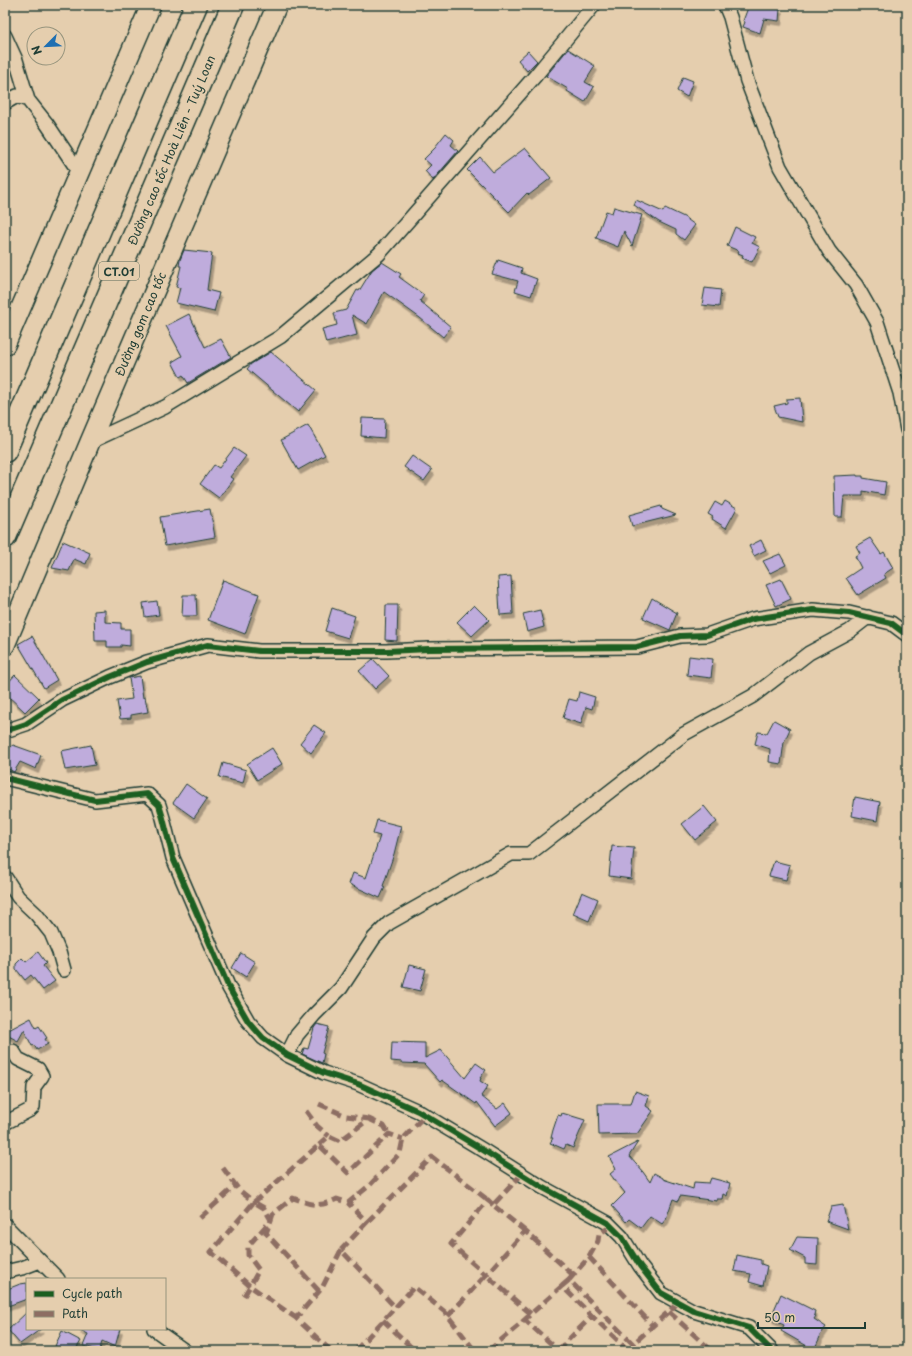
<svg xmlns="http://www.w3.org/2000/svg" width="912" height="1356" font-family="'Playpen Sans',sans-serif">
  <style>
    .building { fill: #bfacdc; stroke: #1f3d34; filter: url(#shadow) }
    .lines { fill: none; stroke-linecap: round; stroke-linejoin: round }
    .minor-casing { stroke: #1f3d34; stroke-width: 16 }
    .secondary-casing { stroke: #1f3d34; stroke-width: 22 }
    .motorway-casing { stroke: #1f3d34; stroke-width: 25 }
    .minor { stroke: #e5ceae; stroke-width: 13 }
    .secondary { stroke: #e5ceae; stroke-width: 19 }
    .motorway { stroke: #e5ceae; stroke-width: 22 }
    .quiet { stroke: #8d6e63; stroke-width: 5; stroke-dasharray: 10 5; stroke-linecap: butt }
    .cycleway-casing { stroke: #e5ceae; stroke-width: 8 }
    .cycleway { stroke: #1b5e20; stroke-width: 6 }
    .labels { text-anchor: middle; dominant-baseline: central; stroke-width: 3.5; stroke-linejoin: round; paint-order: stroke }
    .shield { fill: #e5ceae; stroke: #5a6859; stroke-width: 1 }
    .shield-label { font-size: 11px; font-weight: bold; fill: #1f3d34 }
    .street-label { font-size: 12px; fill: #1f3d34; stroke: #e5ceae }
  </style>
  <defs>
    <filter id="shadow"><feDropShadow dx="2.5" dy="4.5" stdDeviation="0" flood-color="#0004"/></filter>
  </defs>
  <rect width="100%" height="100%" fill="#e5ceae"/>
  <filter id="ink" filterUnits="userSpaceOnUse"><feTurbulence type="fractalNoise" baseFrequency=".025" numOctaves="2"/><feDisplacementMap in="SourceGraphic" scale="8" xChannelSelector="R" yChannelSelector="G"/><feConvolveMatrix kernelMatrix="1 2 1 2 8 2 1 2 1" color-interpolation-filters="sRGB"/></filter>
  <g filter="url(#ink)">
    <path class="building" d="M749 5 780 9 779 21 764 19 760 33 743 27 745 22 743 21Z
      M568 49 595 66 585 82 594 87 585 102 567 91 568 89 546 76Z
      M528 51 537 61 527 71 518 60Z
      M683 77 693 81 687 97 677 91Z
      M446 133 454 140 451 145 458 151 433 180 425 171 431 165 424 159 436 147H435Z
      M525 148 551 178 529 195 527 193 509 212 467 170 480 157 493 172Z
      M636 200 663 212 665 208 684 217 695 225 684 240 676 234V230L659 222 634 205Z
      M614 207 642 215 632 246 624 231 618 247 596 238 606 211 612 213Z
      M735 227 755 237 752 243 760 247 752 262 742 258 743 255 738 253 739 251 727 246Z
      M184 250 212 253 207 290 219 293 214 312 176 303 180 288 176 287 181 266H179L180 260Z
      M498 260 522 268 521 273 537 279 531 296 515 291 518 281 492 274Z
      M382 262 401 274 399 277 424 295 420 301 451 327 443 337 420 318 384 292 367 324 352 315 357 335 326 343 322 329 337 325 334 313 346 310 357 290 359 291 372 270Z
      M705 288 721 290 719 307 702 305Z
      M189 314 205 347 221 339 231 357 188 383 183 375 180 377 172 362 182 356 166 326Z
      M271 352 316 390 298 412 247 369 251 364Z
      M800 398 802 422 778 417 774 406 787 403V399Z
      M362 418 385 419 384 438 361 436Z
      M308 425 325 455 298 470 281 440Z
      M234 448 246 456 230 477 233 479 219 498 200 484 214 465 219 468Z
      M412 456 432 470 424 481 404 467Z
      M857 475V476H863V478L886 482 884 495 863 491V496H844L842 517H835L834 476Z
      M725 501 737 508 726 528 712 519 713 517 708 514 715 502 722 506Z
      M661 506 662 509 676 515 632 526 629 515Z
      M210 509 215 537 165 546 160 517Z
      M870 538 881 554 884 552 893 568 884 574 886 578 858 595 846 578 861 568 855 556 860 553 856 546Z
      M761 540 766 550 754 556 749 546Z
      M63 541 90 553 86 564 74 559 69 571 52 568Z
      M780 554 786 565 770 573 763 561Z
      M511 576 513 614 500 615 498 577Z
      M781 579 791 599 776 606 766 585Z
      M223 580 259 594 245 634 208 620Z
      M183 595H196L197 616H182Z
      M652 598 677 613 670 630 643 618Z
      M157 601 159 615 145 617 143 603Z
      M386 605H398L397 641 385 640Z
      M474 605 489 620 472 636 457 622Z
      M332 608 355 616 348 638 325 631Z
      M105 610V622L121 623V629H130V646L121 645V647H107V641H95L94 611Z
      M540 610 544 627 527 632 523 614Z
      M32 636 57 680 44 688 18 644Z
      M689 656 713 659 711 678 687 675Z
      M373 659 389 676 375 689 359 671Z
      M15 675 39 698 25 712 5 693V686Z
      M140 676 143 698 145 697 148 712 131 715V718L120 719 117 701 132 699 129 678Z
      M579 692 595 697 592 709 586 707 581 724 563 718 569 699 577 701Z
      M774 720 790 729 784 742 781 764 769 762 770 749 755 744 758 732 767 733Z
      M314 725 326 733 311 753 300 743Z
      M13 745 41 755 36 769 20 762 14 772 5 767V751Z
      M91 745 95 765 65 770 61 751Z
      M272 748 282 764 257 780 247 764Z
      M223 763 246 770 243 783 219 777Z
      M186 784 207 799 194 818 173 803Z
      M855 797 880 802 877 821 852 816Z
      M704 806 717 822 695 840 682 824Z
      M377 820 401 826 394 854 383 886 385 887 380 898 349 884 353 873 366 878 380 836 373 834Z
      M612 846 634 848 631 879 609 876Z
      M774 861 790 865 786 880 769 876Z
      M582 892 598 899 589 921 573 914Z
      M38 952 46 963 43 966 55 981 43 990 31 975 25 980 16 969V964L22 958 26 962Z
      M241 953 255 962 246 977 232 968Z
      M409 965 426 969 420 991 403 987Z
      M31 1018 36 1028 39 1026 47 1038 45 1039 48 1044 37 1050 34 1045 32 1046 24 1030 18 1041 5 1034V1032Z
      M317 1024 329 1027 322 1053 324 1054 322 1063 302 1054 304 1048 308 1049 314 1028Z
      M392 1042 425 1043V1058L441 1050 465 1078 476 1063 486 1070 480 1078H481L480 1081 488 1086 481 1096 497 1109 505 1103 512 1113 495 1126 477 1102 476 1104 442 1080 440 1082 424 1064 402 1063V1062L391 1061Z
      M635 1091 649 1096 646 1106 653 1111 637 1134 599 1135 598 1104H631Z
      M562 1113 585 1120 573 1148 566 1145 564 1149 550 1143 553 1138H551L553 1130 558 1115 561 1116Z
      M638 1142 629 1156 643 1172 650 1182 654 1173 663 1178V1179L693 1189 694 1182 709 1183 711 1178 730 1183 727 1196 723 1194 722 1199H717V1201L680 1196 678 1201 673 1199 666 1219 662 1224 650 1216 641 1228 629 1219 626 1222 612 1206 625 1193 610 1174 616 1169 609 1157Z
      M843 1205 848 1229 826 1221 831 1207Z
      M797 1237 818 1238 817 1265 805 1264V1258L790 1250Z
      M737 1255 761 1260V1264L767 1266 763 1286 749 1282 751 1274 734 1271Z
      M27 1283V1299L5 1307V1290L20 1284Z
      M781 1294 815 1311 814 1315 816 1316 814 1319 826 1327 819 1337H820L814 1350 781 1331 784 1325 770 1319Z
      M27 1312V1329H41L20 1344 8 1330Z
      M78 1329H120L115 1347 102 1341 100 1350 83 1346 88 1334Z
      M62 1331 81 1341 75 1351H66L55 1346Z"/>
    <g class="lines">
      <g class="minor-casing">
        <path id="minor" d="M725 5 730 17 747 81 780 167 829 251 856 285 877 322 900 393 907 430
          M5 36 16 60 28 100
          M5 103 17 96 28 100 47 124 79 172
          M90 442 165 407 280 337 379 254 536 75 594 5
          M5 731 26 724 62 700 110 677 147 662 208 645 259 651H387L429 649 637 647 680 636 707 635 753 619 813 610 849 613 891 623 907 635
          M5 778 95 800 147 794 159 805 163 818 173 858 229 988 248 1021 263 1038 287 1055 324 1073 358 1084 418 1111 483 1150 542 1187 608 1223 622 1237 640 1266 661 1293 694 1311 749 1328 772 1351
          M5 877 18 897 36 914 51 933 59 952 64 970
          M287 1055 297 1035 314 1015 341 988 374 938 389 923 511 854H529L684 734 753 696 809 653 850 631 868 617
          M5 1123 30 1110 33 1107 34 1087 42 1076 38 1069 18 1059 13 1051
          M5 1225 58 1279
          M5 1272 22 1268 40 1261
          M154 1329 185 1351"/>
      </g>
      <g class="secondary-casing">
        <path id="secondary" d="M5 345 151 5
          M5 645 90 442 277 5"/>
      </g>
      <g class="motorway-casing">
        <path id="motorway" d="M5 451 196 5
          M5 537 233 5"/>
      </g>
      <use href="#minor" class="minor"/>
      <use href="#secondary" class="secondary"/>
      <use href="#motorway" class="motorway"/>
      <path class="quiet" d="M319 1104 346 1116 369 1119
        M306 1111 317 1126 329 1136
        M319 1145 329 1136 340 1141 369 1119 384 1126 389 1134
        M223 1168 239 1190 254 1202 319 1145 348 1173 389 1134 403 1139
        M522 1174 493 1205 525 1231
        M493 1205 488 1200 451 1244 486 1275 525 1231 573 1275
        M200 1218 236 1185
        M367 1222 432 1157 488 1200
        M341 1250 367 1222 348 1203
        M589 1257 598 1241 599 1234 611 1226
        M569 1280 589 1257 653 1326
        M562 1286 569 1280 633 1344
        M319 1291 266 1233 271 1220 264 1208 254 1202 211 1252 250 1286 259 1270 248 1255V1246L271 1220 273 1214 293 1198C313 1205 318 1208 337 1199L348 1203 370 1185 400 1153 403 1139 425 1115
        M244 1296 250 1286 296 1318
        M669 1312 712 1351
        M448 1316 486 1275 531 1314
        M383 1320 415 1351
        M522 1322 562 1286 592 1316
        M331 1351 296 1318 322 1288 341 1250 395 1307
        M355 1351 414 1287 445 1312 475 1351
        M488 1351 525 1320 558 1350
        M557 1351 592 1316 627 1349
        M639 1351 633 1344 679 1302"/>
      <g class="cycleway-casing">
        <path id="cycleway" d="M5 731 26 724 62 700 110 677 147 662 208 645 259 651H387L429 649 637 647 680 636 707 635 753 619 813 610 849 613 891 623 907 635
          M5 778 95 800 147 794 159 805 163 818 173 858 229 988 248 1021 263 1038 287 1055 324 1073 358 1084 418 1111 483 1150 542 1187 608 1223 622 1237 640 1266 661 1293 694 1311 749 1328 772 1351"/>
      </g>
      <use href="#cycleway" class="cycleway"/>
    </g>
  </g>
  <g class="labels">
    <rect class="shield" x="99" y="262" width="40" height="18" rx="3"/>
    <g class="shield-label">
      <text x="119" y="271">CT.01</text>
    </g>
    <g class="street-label">
      <text transform="translate(171 150) rotate(-67)">Đường cao tốc Hoà Liên - Tuý Loan</text>
      <text transform="translate(140 324) rotate(-67)">Đường gom cao tốc</text>
    </g>
  </g>
  <rect width="912" height="1356" fill="none" stroke="#e5ceae" stroke-width="20"/>
  <rect x="10" y="10" width="892" height="1336" fill="none" stroke="#1f3d34" stroke-width="1.5" filter="url(#ink)"/>
  <rect x="26" y="1278" width="140" height="52" fill="#e5ceae" stroke="#96947d"/>
  <rect x="34" y="1291" width="20" height="6" fill="#1b5e20" stroke="#96947d"/>
  <text x="62" y="1298" font-size="12" fill="#1f3d34">Cycle path</text>
  <rect x="34" y="1311" width="20" height="6" fill="#8d6e63" stroke="#96947d"/>
  <text x="62" y="1318" font-size="12" fill="#1f3d34">Path</text>
  <g transform="translate(46 46) rotate(246)"><circle r="19" fill="#e5ceae" stroke="#96947d"/>
  <path d="M0-3L7 15L0 10L-7 15Z" fill="#1f6fb2"/>
  <text y="-6" font-size="11" font-weight="bold" text-anchor="middle" fill="#1f3d34">N</text>
  </g>
  <path d="M758 1322v6h107v-6" fill="none" stroke="#1f3d34" stroke-width="2"/>
  <text x="764" y="1322" font-size="12" fill="#1f3d34" stroke="#e5ceae" stroke-width="3" paint-order="stroke">50 m</text>
</svg>
